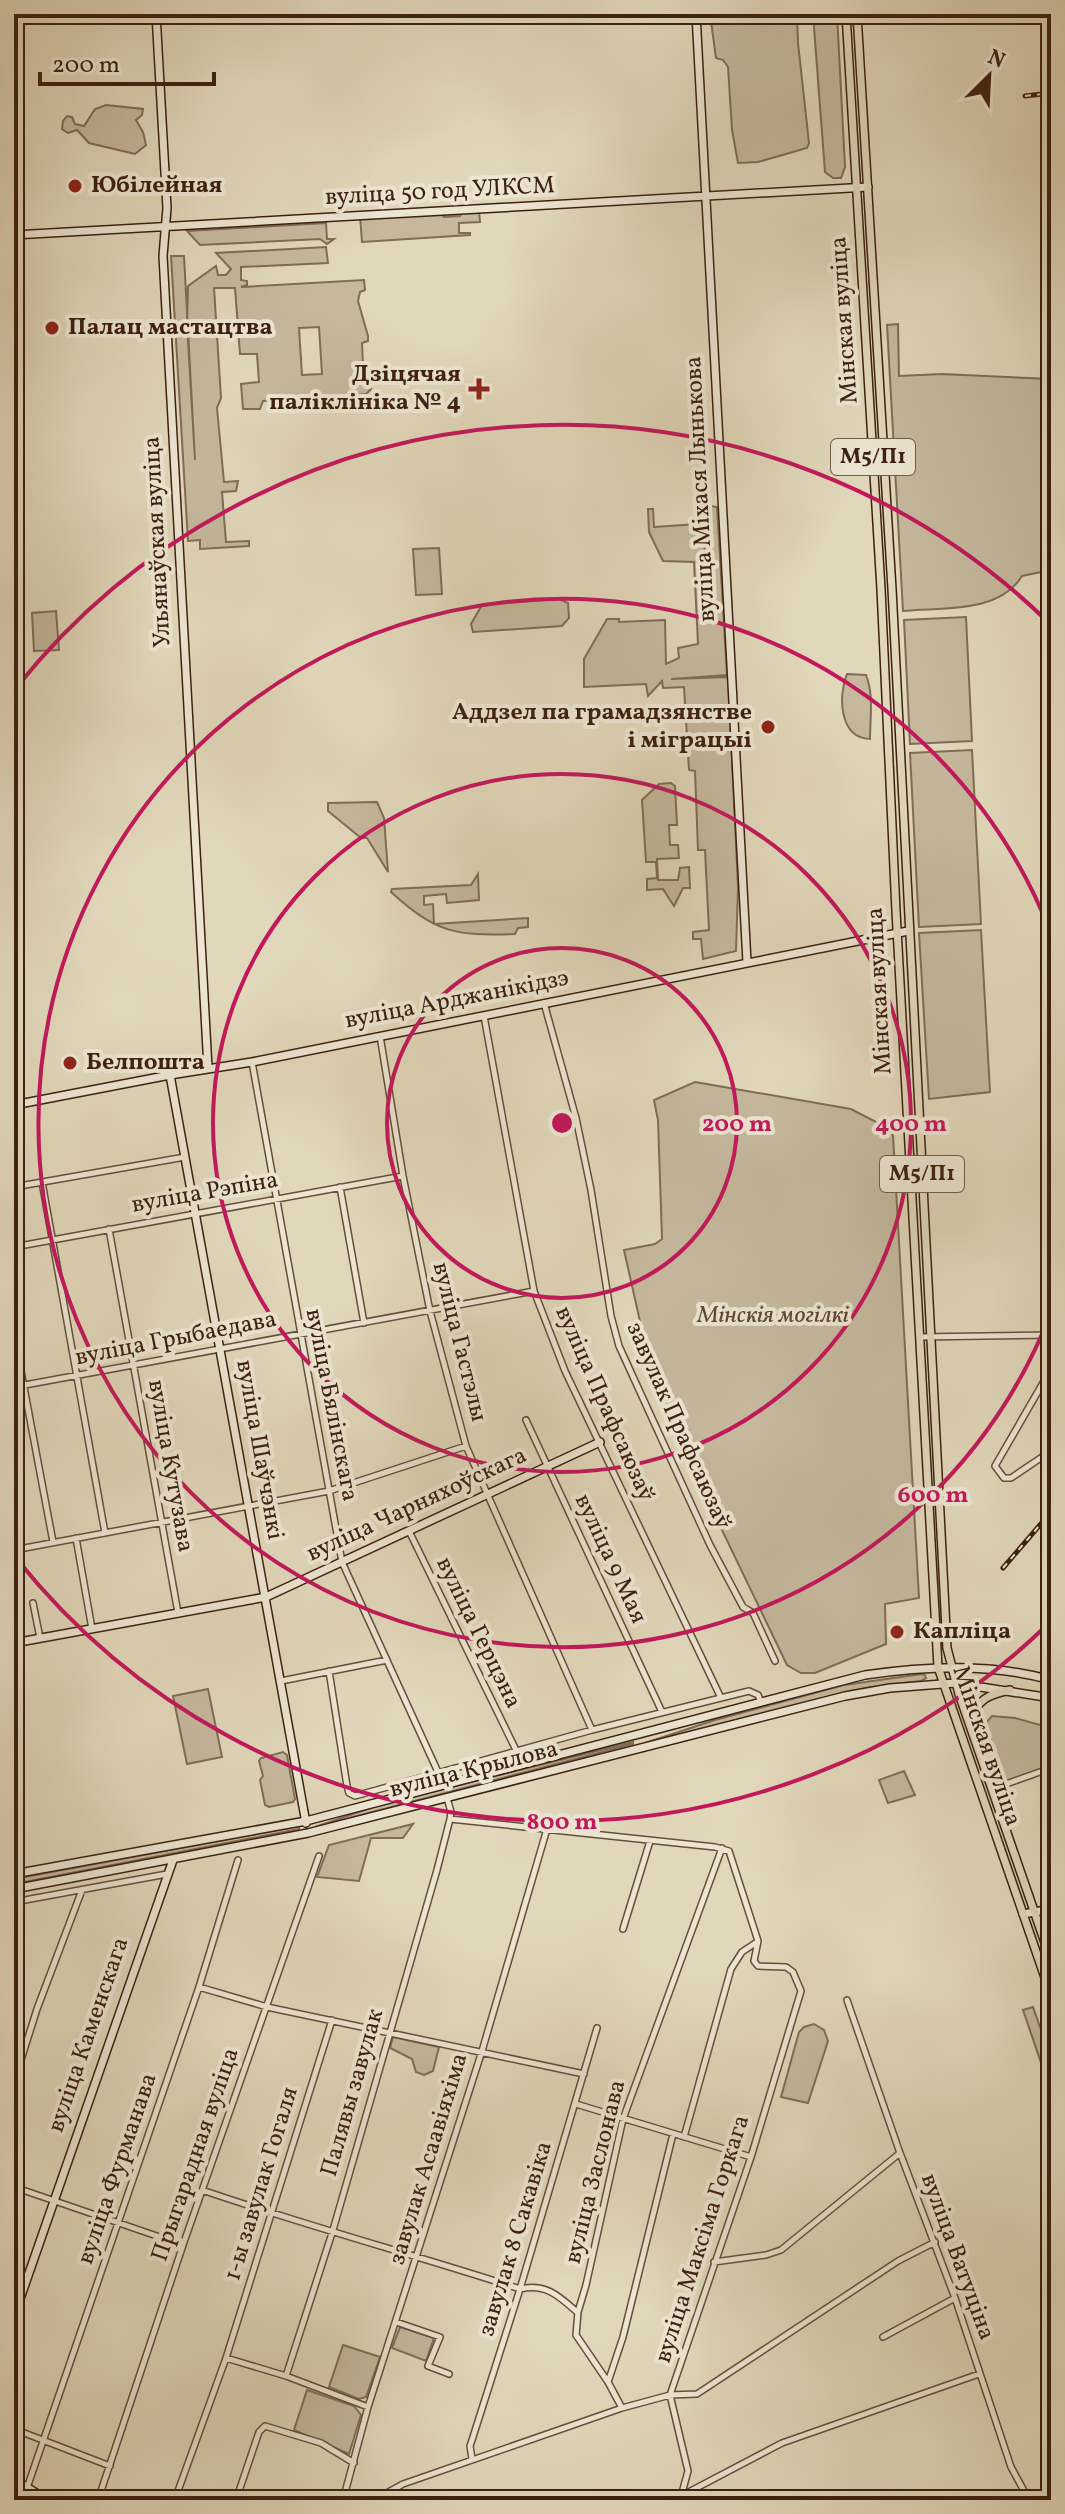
<svg xmlns="http://www.w3.org/2000/svg" width="1065" height="2514" font-family="Vollkorn,serif">
  <style>
    .green { fill: #c5b89d; stroke: #806c57; stroke-width: 2; fill-rule: evenodd }
    .lines { fill: none; stroke-linecap: round; stroke-linejoin: round }
    .street-casing { stroke: #654e3b; stroke-width: 8 }
    .secondary-casing { stroke: #3c2011; stroke-width: 10 }
    .primary-casing { stroke: #3c2011; stroke-width: 10 }
    .street { stroke: #ece5d2; stroke-width: 5 }
    .secondary { stroke: #ece5d2; stroke-width: 7 }
    .primary { stroke: #e1d7ba; stroke-width: 7 }
    .rail-casing { stroke: #3c2011; stroke-width: 5 }
    .rail { stroke: #ece5d2; stroke-width: 2; stroke-dasharray: 6; stroke-linecap: butt }
    .ring { fill: none; stroke: #c2185b; stroke-width: 4 }
    .poi-dot { fill: #8f2418; stroke: #ece5d2; stroke-width: 3 }
    .labels { text-anchor: middle; dominant-baseline: central; stroke-width: 8; stroke-linejoin: round; paint-order: stroke }
    .shield { fill: #ece5d2; stroke: #715b4b; stroke-width: 2 }
    .shield-label { font-size: 22px; font-weight: bold; fill: #3c2011 }
    .poi-label { font-size: 24px; font-weight: bold; fill: #3c2011; stroke: #ece5d2; text-anchor: start }
    .street-label { font-size: 24px; fill: #3c2011; stroke: #ece5d2 }
    .park-label { font-size: 24px; font-style: italic; fill: #5e4634; stroke: #ece5d2 }
    .centre { fill: #c2185b; stroke: #ece5d2; stroke-width: 4 }
    .ring-label { font-size: 24px; text-anchor: middle; font-weight: bold; fill: #c2185b; stroke: #ece5d2; stroke-width: 8; stroke-linejoin: round; paint-order: stroke }
  </style>
  <rect width="100%" height="100%" fill="#e1d7ba"/>
  <filter id="stains"><feTurbulence type="fractalNoise" baseFrequency=".0025" numOctaves="4"/><feColorMatrix values="0 0 0 0 .2 0 0 0 0 .09 0 0 0 0 .02 0 0 0 .5 -.17"/></filter>
  <radialGradient id="worn" r=".72"><stop offset=".6" stop-color="#630" stop-opacity="0"/><stop offset="1" stop-color="#630" stop-opacity=".3"/></radialGradient>
  <path class="green" d="M710 14H797L798 43 809 143 807 148 758 162 738 163 732 130 728 67 723 60 716 58Z
    M813 14H837L845 167 841 178H833L825 172Z
    M106 105 143 109 142 115 136 120 143 132 146 145 135 154 89 143 77 130 68 133 62 129 63 121 67 116 72 117 75 124 84 126 95 109Z
    M464 210H479L480 222 459 223V233H470V235L362 242 360 216 439 212 444 217 460 216Z
    M326 223 327 239H334L327 244 320 239 200 245 187 231Z
    M326 247 328 263 241 267V280L247 281V285L241 287 364 280 365 290 360 292 358 301 368 336V341L362 343 363 364 369 363 371 389 366 394 263 401 260 409H243L241 384 259 382 257 354H240L235 288H214L221 398 217 408 224 482 238 481 236 491 222 492 226 542 249 541V546L200 549V540L188 541 171 256H184L195 460 187 324 188 286 216 266 218 275H226L231 269 216 253ZM319 327 322 374 302 375 299 328Z
    M898 324 899 376 942 374 1051 379V570L1022 576C999 614 942 607 903 611L887 325Z
    M697 505H703L705 559 708 558 705 505 717 507 727 675 671 679 728 677 738 887 736 951 703 959 701 939H693V932L709 930 705 850H698L695 771 689 770 684 687 663 688 662 681 648 696 646 684 584 687V659L607 619H619V622L665 620 666 664 679 658 678 648 698 644 694 562 663 561 649 532 648 509H653L654 527 698 524Z
    M439 548 442 594 416 595 413 549Z
    M559 599 568 603 569 618 562 626 473 632 471 624 482 605Z
    M56 611 59 650 34 651 32 613Z
    M966 617 972 741 910 744 904 620Z
    M847 674 866 675C874 695 870 718 870 739 839 738 838 696 847 674Z
    M972 750 981 924 919 927 910 753Z
    M671 783 675 786 677 825H669L670 845H678L679 858 657 859 658 880H678L680 868 689 867 690 888H683L674 906 663 889 647 890V879L657 878 656 862H646L642 800 659 784Z
    M377 802 384 818 388 872 367 838H361L328 811V803Z
    M478 874 479 900 447 903 446 894 424 896V905L433 904 434 924 528 918V927L518 928 515 934C455 936 436 933 391 892L392 889 471 885Z
    M981 930 990 1092 929 1099 919 933Z
    M695 1082 851 1109 886 1127 893 1135 919 1598 885 1604 886 1644 815 1673H801L787 1665 656 1393 624 1250 655 1244 662 1239 658 1120 654 1100Z
    M922 1674 925 1675 926 1678 921 1681 865 1688 645 1743 715 1720 844 1685Z
    M208 1689 222 1757 187 1764 173 1696Z
    M992 1716 1015 1718 1051 1728V1766L1005 1782 985 1724Z
    M633 1742V1744L315 1827 382 1804Z
    M283 1752 287 1755 295 1799 293 1802 269 1807 265 1805 260 1780 263 1776 259 1761 261 1758Z
    M904 1771 915 1795 888 1803 879 1780Z
    M413 1824 403 1838H371L359 1881 317 1877 329 1845Z
    M299 1826V1829L14 1884V1879Z
    M1033 2007 1051 2058V2085L1049 2086 1023 2010Z
    M814 2024 824 2030 828 2041 808 2103 781 2097 799 2032 804 2027Z
    M393 2037 439 2047 433 2071 424 2075 416 2072 412 2059 390 2048Z
    M400 2327 434 2338 426 2361 392 2348Z
    M343 2345 380 2357 366 2397 359 2399 329 2387Z
    M307 2390 354 2406 361 2415 349 2454 294 2430Z"/>
  <g class="lines">
    <g class="street-casing">
      <path id="street" d="M544 1003 576 1118 591 1190 611 1316 619 1346 710 1545 743 1607 753 1613 775 1661
        M484 1016 534 1291 565 1371 721 1698
        M380 1036 403 1176 430 1311 466 1446 592 1730
        M252 1062 342 1562 443 1783
        M42 1182 105 1533
        M14 1187 185 1157
        M340 1187 364 1323
        M109 1229 178 1613
        M14 1247 403 1176
        M14 1334 53 1542
        M920 1337 1051 1335
        M1051 1369 995 1466 1004 1478H1011L1051 1451
        M14 1387 534 1291
        M526 1420 662 1712
        M409 1531 516 1750
        M76 1538 92 1629
        M14 1550 329 1491 466 1446
        M33 1603 40 1638
        M329 1671 347 1786 349 1793 355 1796 592 1730 749 1691 758 1695 761 1702
        M281 1681 387 1660
        M992 1789 1051 1768
        M447 1798 451 1812 450 1819 715 1847 729 1851 758 1941 754 1961 758 1966 786 1967 793 1972 801 1991 751 2157 670 2395 688 2471 680 2500
        M14 1902 167 1874
        M623 1929 650 1841
        M199 1987 267 2007 584 2074
        M847 2000 900 2153 955 2298 1011 2467 1029 2500
        M14 2082 37 2009 82 1890
        M576 2104 751 2157
        M684 2137 731 1969 742 1952 757 1942
        M14 2187 183 2245
        M202 2190C307 2226 415 2255 520 2289 546 2283 559 2296 577 2312
        M714 2262 766 2255 781 2250 900 2153
        M396 2322 440 2337 428 2366 449 2374
        M883 2337 955 2298
        M226 2358 286 2376 368 2407
        M286 2376 333 2230 437 1870 450 1819
        M608 2382 623 2337 673 2134
        M622 2408 608 2382 576 2335 578 2312 586 2285 623 2119 722 1848
        M14 2429 110 2466
        M472 2459 470 2446 473 2437 520 2289 597 2028
        M27 2488 199 1987 238 1860
        M683 2495 782 2443 979 2374
        M98 2500 183 2245 319 1856
        M202 2500 178 2491 226 2358 332 2020
        M236 2500 259 2432 265 2426 321 2443 354 2463
        M343 2500 368 2407 482 2051 547 1829
        M374 2500 403 2484 622 2408 670 2395 697 2394 898 2261 935 2242"/>
    </g>
    <g class="secondary-casing">
      <path id="secondary" d="M156 14 167 208 163 256 208 1068
        M696 14 747 962
        M14 235 868 187
        M170 1075 306 1823
        M14 1105 170 1075 252 1062 908 931
        M14 1643 266 1597 600 1442
        M14 1874 306 1821 865 1675C927 1666 990 1663 1051 1680
        M14 1889 308 1833 845 1696 890 1688 955 1683 1051 1698
        M1023 1914 1051 1909
        M14 2316 173 1860
        M14 2479 47 2500"/>
    </g>
    <g class="primary-casing">
      <path id="primary" d="M846 14 881 589 896 911 938 1667 1051 1995
        M857 14 892 589 947 1648 959 1694 1051 1960
        M970 1722C976 1700 989 1694 1010 1690"/>
    </g>
    <use href="#street" class="street"/>
    <use href="#secondary" class="secondary"/>
    <use href="#primary" class="primary"/>
    <g class="rail-casing">
      <path id="rail" d="M1025 96 1051 93
        M1003 1568 1051 1512"/>
    </g>
    <use href="#rail" class="rail"/>
  </g>
  <g class="ring">
    <circle cx="562" cy="1123" r="175"/>
    <circle cx="562" cy="1123" r="349"/>
    <path d="M1050 1315A524 524 0 1 1 1050 931"/>
    <path d="M1047 1625A698 698 0 0 1 16 1558M16 688A698 698 0 0 1 1047 621"/>
  </g>
  <g class="poi-dot">
    <circle cx="75" cy="186" r="8"/>
    <circle cx="52" cy="328" r="8"/>
    <path d="M475 377h8v8h8v8h-8v8h-8v-8h-8v-8h8z"/>
    <circle cx="768" cy="727" r="8"/>
    <circle cx="70" cy="1063" r="8"/>
    <circle cx="897" cy="1632" r="8"/>
  </g>
  <g class="labels">
    <g class="shield">
      <rect x="831" y="439" width="84" height="36" rx="6"/>
      <rect x="880" y="1156" width="84" height="36" rx="6"/>
    </g>
    <g class="shield-label">
      <text x="873" y="457">М5/П1</text>
      <text x="922" y="1174">М5/П1</text>
    </g>
    <g class="poi-label">
      <text x="91" y="186">Юбілейная</text>
      <text x="68" y="328">Палац мастацтва</text>
      <text x="461" y="375" text-anchor="end">Дзіцячая<tspan x="461" dy="28">паліклініка № 4</tspan></text>
      <text x="752" y="713" text-anchor="end">Аддзел па грамадзянстве<tspan x="752" dy="28">і міграцыі</tspan></text>
      <text x="86" y="1063">Белпошта</text>
      <text x="913" y="1632">Капліца</text>
    </g>
    <g class="street-label">
      <text transform="translate(440 192) rotate(-3)">вуліца 50 год УЛКСМ</text>
      <text transform="translate(845 320) rotate(-94)">Мінская вуліца</text>
      <text transform="translate(701 489) rotate(-93)">вуліца Міхася Лынькова</text>
      <text transform="translate(158 542) rotate(-93)">Ульянаўская вуліца</text>
      <text transform="translate(880 991) rotate(-93)">Мінская вуліца</text>
      <text transform="translate(457 1000) rotate(-11)">вуліца Арджанікідзэ</text>
      <text transform="translate(205 1193) rotate(-10)">вуліца Рэпіна</text>
      <text transform="translate(176 1339) rotate(-11)">вуліца Грыбаедава</text>
      <text transform="translate(459 1342) rotate(76)">вуліца Гастэлы</text>
      <text transform="translate(604 1404) rotate(66)">вуліца Прафсаюзаў</text>
      <text transform="translate(331 1405) rotate(79)">вуліца Бялінскага</text>
      <text transform="translate(678 1426) rotate(66)">завулак Прафсаюзаў</text>
      <text transform="translate(259 1450) rotate(80)">вуліца Шаўчэнкі</text>
      <text transform="translate(170 1466) rotate(80)">вуліца Кутузава</text>
      <text transform="translate(417 1505) rotate(-25)">вуліца Чарняхоўскага</text>
      <text transform="translate(610 1559) rotate(65)">вуліца 9 Мая</text>
      <text transform="translate(478 1633) rotate(64)">вуліца Герцэна</text>
      <text transform="translate(986 1746) rotate(71)">Мінская вуліца</text>
      <text transform="translate(474 1770) rotate(-14)">вуліца Крылова</text>
      <text transform="translate(89 2035) rotate(-71)">вуліца Каменскага</text>
      <text transform="translate(353 2093) rotate(-74)">Палявы завулак</text>
      <text transform="translate(196 2155) rotate(-71)">Прыгарадная вуліца</text>
      <text transform="translate(429 2159) rotate(-73)">завулак Асаавіяхіма</text>
      <text transform="translate(118 2169) rotate(-71)">вуліца Фурманава</text>
      <text transform="translate(596 2172) rotate(-76)">вуліца Заслонава</text>
      <text transform="translate(262 2184) rotate(-73)">1-ы завулак Гогаля</text>
      <text transform="translate(516 2239) rotate(-73)">завулак 8 Сакавіка</text>
      <text transform="translate(703 2239) rotate(-72)">вуліца Максіма Горкага</text>
      <text transform="translate(957 2257) rotate(70)">вуліца Ватуціна</text>
    </g>
    <g class="park-label">
      <text x="773" y="1316">Мінскія могілкі</text>
    </g>
  </g>
  <circle cx="562" cy="1123" r="12" class="centre"/>
  <g class="ring-label">
    <text x="737" y="1131">200 m</text>
    <text x="911" y="1131">400 m</text>
    <text x="933" y="1502">600 m</text>
    <text x="562" y="1829">800 m</text>
  </g>
  <rect width="1065" height="2514" fill="none" stroke="#e1d7ba" stroke-width="48"/>
  <rect x="16" y="16" width="1033" height="2482" fill="none" stroke="#3c2011" stroke-width="4"/>
  <rect x="24" y="24" width="1017" height="2466" fill="none" stroke="#3c2011" stroke-width="2"/>
  <g transform="translate(989 76) rotate(24)" stroke="#ece5d2" stroke-width="6" paint-order="stroke">
  <path d="M0-6L14 30L0 20L-14 30Z" fill="#3c2011"/>
  <text y="-12" font-size="22" font-weight="bold" text-anchor="middle" fill="#3c2011">N</text>
  </g>
  <path d="M40 72v12h174v-12" fill="none" stroke="#3c2011" stroke-width="4"/>
  <text x="52" y="72" font-size="24" fill="#3c2011" stroke="#ece5d2" stroke-width="6" paint-order="stroke">200 m</text>
  <rect width="100%" height="100%" filter="url(#stains)"/>
  <rect width="100%" height="100%" fill="url(#worn)"/>
</svg>
